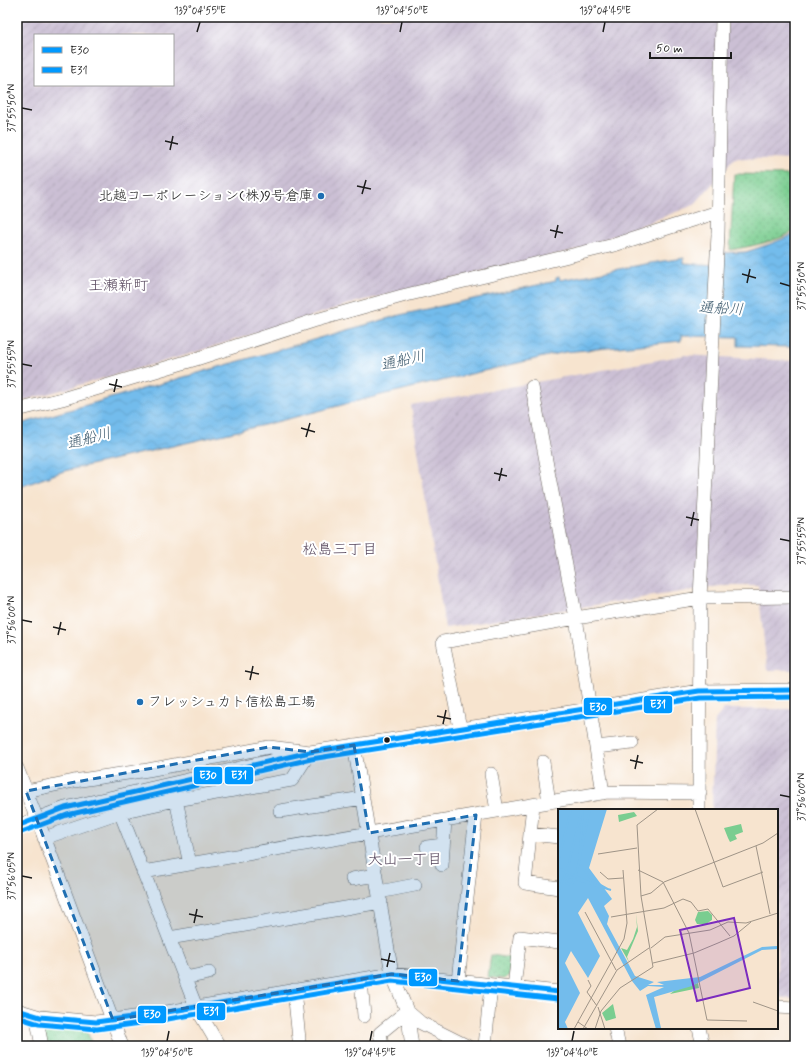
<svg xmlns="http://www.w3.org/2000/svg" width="812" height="1063" font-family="Mynerve,'Klee One',sans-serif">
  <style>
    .industrial { fill: url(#industrial-furrows); fill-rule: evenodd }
    .grass { fill: url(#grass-dots); stroke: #4b7456 }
    .water { fill: url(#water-waves); stroke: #486c84 }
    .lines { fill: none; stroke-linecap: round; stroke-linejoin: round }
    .minor-casing { stroke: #69625b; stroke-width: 14 }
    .minor { stroke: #fff; stroke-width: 13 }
    .minor-bridge-casing { stroke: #69625b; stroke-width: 14; stroke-linecap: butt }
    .minor-bridge { stroke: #fff; stroke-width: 13 }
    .bus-1-casing { stroke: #fff; stroke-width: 8 }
    .bus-2-casing { stroke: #fff; stroke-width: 8 }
    .bus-1 { stroke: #09f; stroke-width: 5 }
    .bus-2 { stroke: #09f; stroke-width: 5 }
    .marked { fill: #1f6fb2; fill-opacity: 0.2; stroke: #1f6fb2; stroke-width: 3; stroke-dasharray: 8 5; stroke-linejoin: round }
    .ticks { fill: none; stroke: #1c1c1c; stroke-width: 1.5 }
    .poi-dot { fill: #1f6fb2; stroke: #fff; stroke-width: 1.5 }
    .bus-dot { fill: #1c1c1c; stroke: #fff; stroke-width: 1.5 }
    .labels { text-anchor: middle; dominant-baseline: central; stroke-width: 4; stroke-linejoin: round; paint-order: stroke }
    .poi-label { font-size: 14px; fill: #1c1c1c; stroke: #fff; text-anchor: end }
    .neighbourhood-label { font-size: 15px; fill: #57475d; stroke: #fff }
    .water-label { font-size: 15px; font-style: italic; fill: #3f5c6f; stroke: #fff }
    .inset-river { fill: none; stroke: #73bcec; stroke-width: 2 }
    .inset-road { fill: none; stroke: #9f9487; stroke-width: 1 }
    .view { fill: #7b2cbf; fill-opacity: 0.15; stroke: #7b2cbf; stroke-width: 2 }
    .inset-edge { fill: none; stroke: #1c1c1c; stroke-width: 2 }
    .line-badge { stroke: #fff; stroke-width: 1.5 }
    .badge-label { font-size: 11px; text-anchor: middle; font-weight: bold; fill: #fff }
    .neatline { fill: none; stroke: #1c1c1c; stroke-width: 1.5 }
    .ticks-label { font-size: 10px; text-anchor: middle; fill: #1c1c1c }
  </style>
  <defs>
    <pattern id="industrial-furrows" width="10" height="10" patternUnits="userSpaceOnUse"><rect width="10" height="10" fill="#cbbfd4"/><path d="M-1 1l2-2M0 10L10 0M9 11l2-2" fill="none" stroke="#aea4b5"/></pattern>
    <pattern id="grass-dots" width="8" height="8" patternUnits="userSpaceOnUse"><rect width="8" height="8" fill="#7acd90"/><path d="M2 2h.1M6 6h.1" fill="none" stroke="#69af7c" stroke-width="1.8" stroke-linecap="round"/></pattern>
    <pattern id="water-waves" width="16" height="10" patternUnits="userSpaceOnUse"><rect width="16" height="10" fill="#73bcec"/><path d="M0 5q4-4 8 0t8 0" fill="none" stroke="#63a1ca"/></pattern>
  </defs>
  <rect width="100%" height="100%" fill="#fff"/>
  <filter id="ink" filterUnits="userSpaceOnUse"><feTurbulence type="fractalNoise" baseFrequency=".025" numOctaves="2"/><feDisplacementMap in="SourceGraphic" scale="8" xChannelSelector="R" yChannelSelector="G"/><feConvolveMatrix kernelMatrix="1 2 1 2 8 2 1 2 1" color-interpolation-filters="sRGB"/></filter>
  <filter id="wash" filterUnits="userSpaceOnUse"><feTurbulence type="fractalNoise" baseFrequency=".012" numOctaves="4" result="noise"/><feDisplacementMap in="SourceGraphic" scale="16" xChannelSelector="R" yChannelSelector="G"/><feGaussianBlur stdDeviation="0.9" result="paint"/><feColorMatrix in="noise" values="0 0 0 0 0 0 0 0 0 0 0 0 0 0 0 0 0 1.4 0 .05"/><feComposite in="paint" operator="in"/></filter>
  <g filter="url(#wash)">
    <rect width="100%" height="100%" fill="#f7e4cf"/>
    <path class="industrial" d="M17 17H795V160L735 158 694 205 580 249 353 303 183 356 29 399 17 403ZM35 35H173V85H35Z
      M685 355 795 361V670H767L758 585H726L445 628 411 405Z
      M724 709H795V999L777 997V810H712L715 720Z"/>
    <path class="grass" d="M734 174 795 175V231C775 242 752 246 730 250Z
      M491 955 511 958 509 976 504 979 488 977Z
      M40 1017 84 1021 92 1046H42Z"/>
    <path class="water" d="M795 234V347L738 346V337L681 336V341L565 352 381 395 264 425 64 471 17 488V425L400 315 556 281V278L559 277 560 280 651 263 684 258V263L716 265 717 253 746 252 770 244Z"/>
  </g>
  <g filter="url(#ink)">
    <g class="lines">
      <g class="minor-casing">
        <path id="minor" d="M532 387 576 618 603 793
          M17 410 62 399 196 359 313 321 402 296 614 245 718 212
          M460 728 443 642 576 618 700 598 795 597
          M354 745 392 974 407 1011 412 1046
          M596 747 632 743
          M543 762 549 802
          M17 768 29 798
          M491 774 497 811
          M26 791 74 781 148 770 269 747 310 752 292 780 176 800 120 812 44 838
          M176 800 190 864
          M533 805 525 883 559 888
          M699 810 700 598 718 234 722 17
          M280 811 363 798
          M120 812 196 1007 219 1046
          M17 826 65 808 310 752 590 709 699 691 795 690
          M43 834 122 1046
          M530 834 559 837
          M427 847 443 845
          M442 865 445 820
          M143 872 607 792 700 793
          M352 879 376 875
          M379 892 415 885
          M169 938 381 902
          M185 978 209 973
          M361 979 364 1016
          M458 981 476 815
          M514 987 520 937 559 942
          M294 990 299 1039
          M777 1007 795 1008
          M17 1010 40 1017 96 1022 113 1020 155 1014 392 974 559 992
          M36 1016 42 1046
          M615 1028 619 1046
          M699 1028 703 1046
          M382 1046 380 1033 407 1011 421 1023 467 1046
          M485 1046 491 985"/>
      </g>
      <use href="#minor" class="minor"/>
      <g class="minor-bridge-casing">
        <path id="minor-bridge" d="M29 799 43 834"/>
      </g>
      <use href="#minor-bridge" class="minor-bridge"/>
      <g class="bus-1-casing">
        <path id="bus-1" d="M17 826 65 808 310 752 699 691 795 690
          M17 1010 40 1017 96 1022 155 1014 392 974 559 992"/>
      </g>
      <g class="bus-2-casing">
        <path id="bus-2" d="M19 833 67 815 311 759 700 698 795 697
          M17 1017 39 1024 97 1029 156 1021 392 981 558 999"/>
      </g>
      <use href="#bus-1" class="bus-1"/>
      <use href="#bus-2" class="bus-2"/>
    </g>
  </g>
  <path class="marked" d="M354 745 369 833 476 815 458 981 392 974 113 1020 26 791 269 747 310 752Z"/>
  <path class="ticks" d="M197 32 200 22M400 32 402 22M603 32 605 22M22 108 32 110M165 141 178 144M170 150 173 136M357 186 371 189M362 194 366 180M550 230 563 233M555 238 558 225M742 274 756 278M747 283 750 269M780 283 790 286M22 364 32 366M109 384 122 387M114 392 117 379M301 428 315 432M306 437 310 423M494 473 507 476M499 481 502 468M686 517 699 520M691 526 694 512M780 539 790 541M22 620 32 622M53 627 66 630M58 635 61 622M245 671 259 674M250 680 253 666M437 716 451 719M443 724 446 710M630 760 643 763M635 769 638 755M780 795 790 797M22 876 32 878M189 914 203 917M194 923 197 909M381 959 395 962M387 967 390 953M167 1041 169 1031M370 1041 372 1031M572 1041 574 1031"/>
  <g class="poi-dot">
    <circle cx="321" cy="196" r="4"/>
    <circle cx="140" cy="702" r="4"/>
  </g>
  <circle class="bus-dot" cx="387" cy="740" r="3.5"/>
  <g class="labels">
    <g class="poi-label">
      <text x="313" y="196">北越コーポレーション(株)9号倉庫</text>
      <text x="148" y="702" text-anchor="start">フレッシュカト信松島工場</text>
    </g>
    <g class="neighbourhood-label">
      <text x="118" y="286">王瀬新町</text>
      <text x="340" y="550">松島三丁目</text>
      <text x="405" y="860">大山一丁目</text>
    </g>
    <g class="water-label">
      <text transform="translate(721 309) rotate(3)">通船川</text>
      <text transform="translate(403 361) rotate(-13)">通船川</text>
      <text transform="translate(89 439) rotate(-15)">通船川</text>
    </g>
  </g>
  <g transform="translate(558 809)">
    <rect width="220" height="220" fill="#f7e4cf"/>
    <path d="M76 3 79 7 61 13 60 6ZM150 102 154 106V111L148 115H139L137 111 140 103ZM78 105 80 122 69 148 71 153 63 139 69 141 75 130 79 118ZM140 174 141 179 112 185 117 181Z" fill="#7acd90"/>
    <path d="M183 15 185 23 177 26 179 30 172 33 170 29 175 27 170 29 166 19ZM55 195 58 209 48 212 44 204Z" fill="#7acd90"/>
    <path d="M0 0H49L31 59 54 90 46 97 51 107 49 115 77 167 96 173 90 176H106L99 173 142 168 204 138 219 137 220 140 204 141 134 177 96 188 103 219 98 220 88 186 106 178 90 177 82 182 74 172 30 89 20 104 42 147 30 169 13 142 7 154 22 184 7 213 10 220H0Z" fill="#73bcec"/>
    <path class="inset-river" d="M25 0 21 53 34 71 50 80M32 0 19 62 16 69 10 68 8 74 13 76 17 70 53 81M0 54 13 0M0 59 43 79M0 84 11 54 24 0"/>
    <path class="inset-road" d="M137 0 165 78 205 63M198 37 212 105M40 45 79 39M80 61 105 73 131 124 149 211 189 212M42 63 50 70 65 69M83 87 79 16 100 0M27 103 58 161M53 108 106 99 125 90 133 93 140 102 150 100 172 127M93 139 107 128 152 121 170 113 188 114 220 104M95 154 136 144 160 134 176 127 193 113M30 171 33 177 29 183 39 197M195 193 220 202M40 198 47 220M20 213 30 220M16 220 66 130 69 114 65 61M25 220 59 161 91 139M37 220 43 202 62 179 95 158 83 87 93 84 106 73 205 34 220 24"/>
    <path class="view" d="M176 109 192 179 139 192 122 121Z"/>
    <rect width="220" height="220" class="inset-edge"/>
  </g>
  <g class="line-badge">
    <rect x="643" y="695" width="30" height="19" rx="4" fill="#09f"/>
    <rect x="583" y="697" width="30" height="19" rx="4" fill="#09f"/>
    <rect x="193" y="766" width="30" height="19" rx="4" fill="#09f"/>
    <rect x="224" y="766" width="30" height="19" rx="4" fill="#09f"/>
    <rect x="408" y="968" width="30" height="19" rx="4" fill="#09f"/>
    <rect x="196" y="1002" width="30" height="19" rx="4" fill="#09f"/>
    <rect x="137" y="1005" width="30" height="19" rx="4" fill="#09f"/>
  </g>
  <g class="badge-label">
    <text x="658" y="708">E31</text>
    <text x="598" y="711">E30</text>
    <text x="208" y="779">E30</text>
    <text x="239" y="779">E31</text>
    <text x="423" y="981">E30</text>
    <text x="211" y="1015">E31</text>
    <text x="152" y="1018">E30</text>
  </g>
  <rect width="812" height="1063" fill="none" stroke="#fff" stroke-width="44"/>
  <rect x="34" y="34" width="140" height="52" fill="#ffffff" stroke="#a4a4a4"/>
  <rect x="42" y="47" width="20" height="6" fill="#0099ff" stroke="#a4a4a4"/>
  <text x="70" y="54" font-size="12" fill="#1c1c1c">E30</text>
  <rect x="42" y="67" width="20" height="6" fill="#0099ff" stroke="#a4a4a4"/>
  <text x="70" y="74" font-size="12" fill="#1c1c1c">E31</text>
  <path d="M650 52v6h81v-6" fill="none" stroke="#1c1c1c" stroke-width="2"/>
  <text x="656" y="52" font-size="12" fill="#1c1c1c" stroke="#ffffff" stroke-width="3" paint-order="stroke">50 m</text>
  <rect x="22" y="22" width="768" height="1019" class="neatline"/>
  <g class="ticks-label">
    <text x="200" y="14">139°04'55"E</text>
    <text x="402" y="14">139°04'50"E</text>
    <text x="605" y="14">139°04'45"E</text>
    <text transform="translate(11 108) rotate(-90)" y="4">37°55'50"N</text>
    <text transform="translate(801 286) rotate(-90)" y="4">37°55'50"N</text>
    <text transform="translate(11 364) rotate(-90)" y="4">37°55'55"N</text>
    <text transform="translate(801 541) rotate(-90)" y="4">37°55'55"N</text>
    <text transform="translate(11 620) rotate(-90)" y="4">37°56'00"N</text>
    <text transform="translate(801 797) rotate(-90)" y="4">37°56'00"N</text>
    <text transform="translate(11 876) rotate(-90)" y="4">37°56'05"N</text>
    <text x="167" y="1056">139°04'50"E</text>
    <text x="370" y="1056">139°04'45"E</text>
    <text x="572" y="1056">139°04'40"E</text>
  </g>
</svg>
